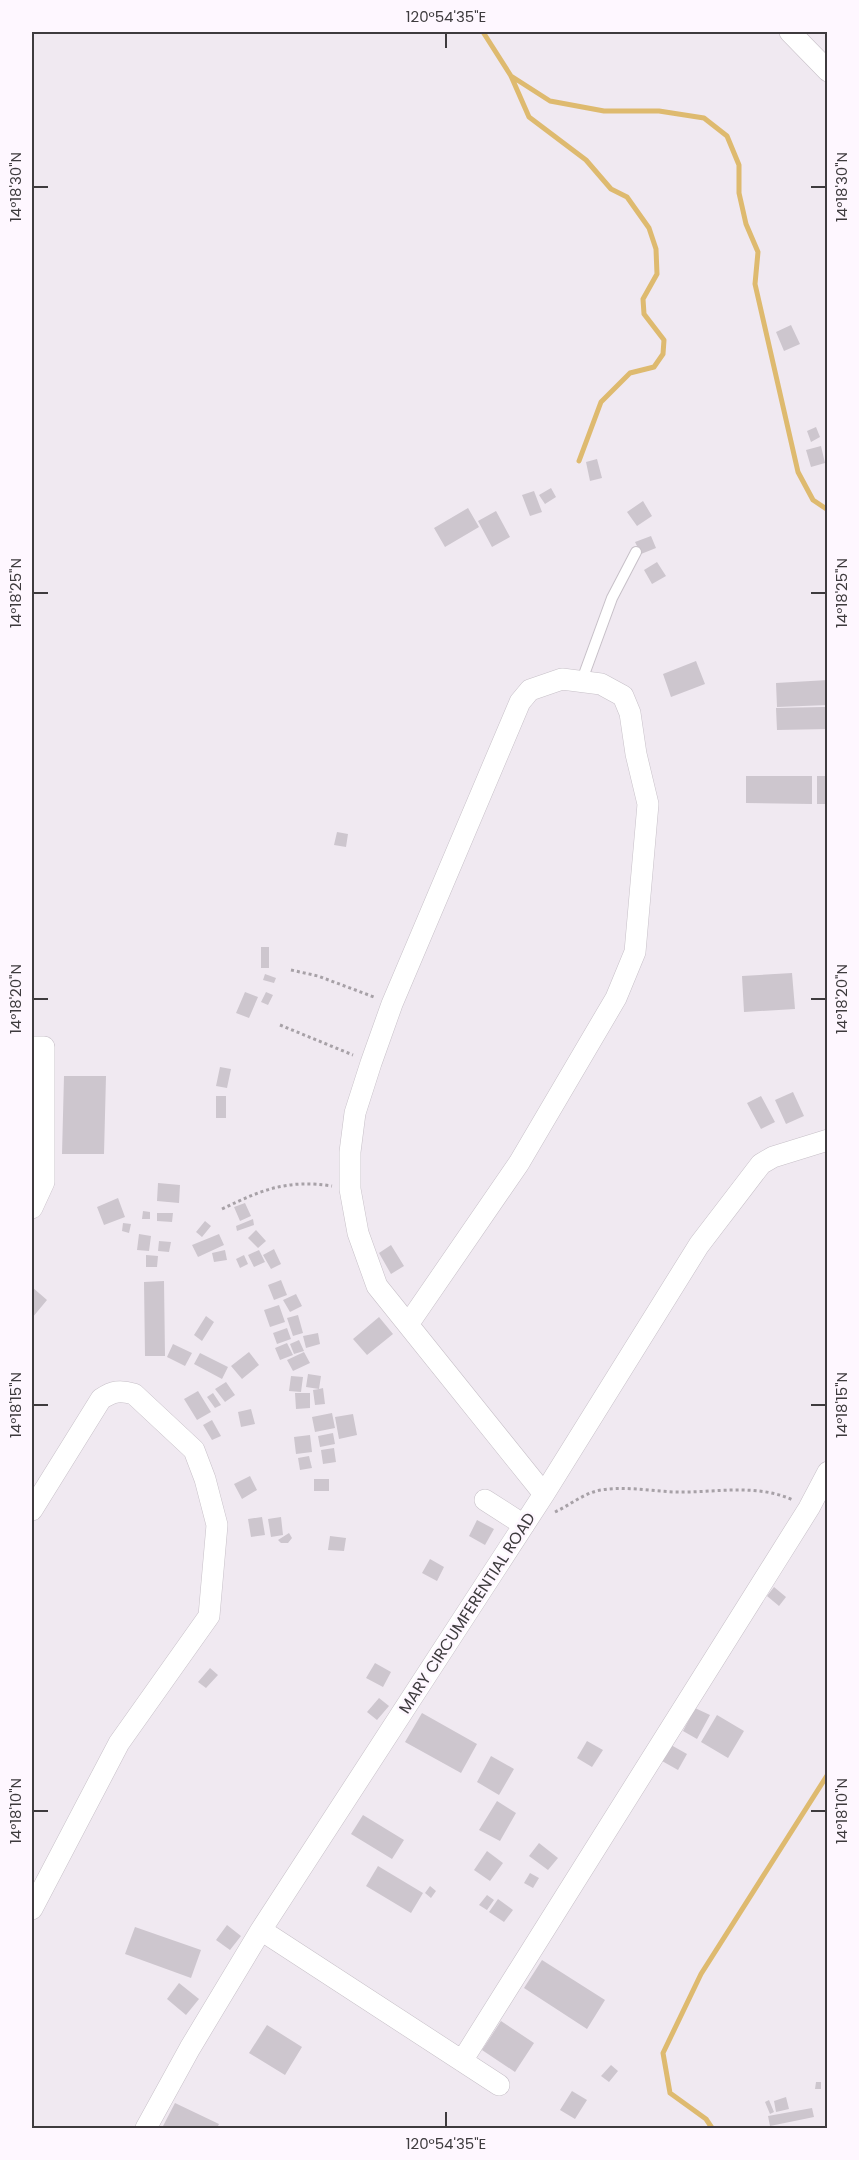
<svg xmlns="http://www.w3.org/2000/svg" width="859" height="2160" font-family="Poppins,sans-serif">
  <style>
    .lines { fill: none; stroke-linecap: round; stroke-linejoin: round }
    .stream { stroke: #deba6f; stroke-width: 5 }
    .building { fill: #cdc6ce }
    .lane-casing { stroke: #c7c0c8; stroke-width: 12 }
    .street-casing { stroke: #c7c0c8; stroke-width: 22 }
    .path { stroke: #a7a1a7; stroke-width: 3; stroke-dasharray: 3 3; stroke-linecap: butt }
    .lane { stroke: #fff; stroke-width: 10 }
    .street { stroke: #fff; stroke-width: 21 }
    .ticks { fill: none; stroke: #3e3b3e; stroke-width: 2 }
    .labels { text-anchor: middle; dominant-baseline: central; stroke-width: 5; stroke-linejoin: round; paint-order: stroke }
    .street-label { font-size: 16px; fill: #3e3b3e; stroke: #fef7ff }
    .neatline { fill: none; stroke: #3e3b3e; stroke-width: 2 }
    .ticks-label { font-size: 15px; text-anchor: middle; fill: #3e3b3e }
  </style>
  <rect width="100%" height="100%" fill="#f0e9f1"/>
  <g class="lines">
    <path class="stream" d="M483 32 511 76 529 117 586 160 611 189 627 197 649 228 656 249 657 274 643 299 644 314 664 340 663 354 654 367 630 373 601 402 579 461
      M511 76 550 101 604 111H659L704 118 727 136 739 165V193L746 224 758 252 755 284 798 472 813 500 828 510
      M712 2128 706 2119 670 2093 663 2053 701 1974 828 1774"/>
  </g>
  <path class="building" d="M791 325 800 344 784 351 776 332Z
    M816 427 820 437 811 442 807 431Z
    M821 446 825 463 811 467 806 450Z
    M597 459 602 478 590 481 586 462Z
    M551 488 556 497 545 504 539 495Z
    M534 491 542 512 530 516 522 495Z
    M643 501 652 516 637 526 627 512Z
    M468 508 479 527 445 547 434 528Z
    M496 511 510 537 492 547 478 521Z
    M651 536 656 548 641 554 635 542Z
    M657 562 666 576 652 584 644 570Z
    M696 661 705 684 671 697 663 674Z
    M828 680V705L777 707 776 683Z
    M823 707H828V729L777 730 776 708Z
    M746 776H812V804L746 803Z
    M817 776H828V804H817Z
    M337 832 348 834 346 847 334 845Z
    M261 947H269V968H261Z
    M792 973 795 1009 744 1012 742 976Z
    M265 974 276 978 274 983 263 980Z
    M245 992 258 997 249 1018 236 1013Z
    M266 992 273 995 268 1005 261 1002Z
    M220 1067 231 1069 227 1088 216 1086Z
    M64 1076H106L104 1154H62Z
    M793 1092 804 1116 786 1124 775 1100Z
    M216 1096H226V1118H216Z
    M761 1096 775 1122 761 1129 747 1103Z
    M158 1183 180 1185 179 1203 157 1201Z
    M118 1198 125 1217 104 1225 97 1207Z
    M245 1203 251 1216 240 1221 234 1207Z
    M143 1211 150 1212V1219H142Z
    M157 1213H173L172 1222 157 1221Z
    M253 1219 254 1225 237 1231 236 1226Z
    M205 1221 211 1226 202 1237 196 1232Z
    M123 1223 131 1224 129 1233 122 1231Z
    M256 1230 266 1241 258 1248 248 1238Z
    M139 1234 151 1236 149 1251 137 1250Z
    M219 1234 224 1245 198 1257 192 1245Z
    M159 1241 171 1242 169 1252 158 1251Z
    M391 1245 404 1266 391 1274 379 1253Z
    M274 1249 281 1264 271 1269 263 1255Z
    M225 1250 227 1260 214 1262 212 1253Z
    M259 1250 265 1262 254 1267 248 1255Z
    M146 1255 158 1256 157 1267H146Z
    M244 1255 248 1264 240 1268 236 1259Z
    M281 1280 287 1295 274 1300 268 1285Z
    M164 1281 165 1356H145L144 1282Z
    M32 1287 47 1300 32 1318Z
    M296 1294 302 1306 290 1312 283 1300Z
    M279 1305 285 1322 270 1327 264 1310Z
    M298 1315 303 1333 293 1336 287 1318Z
    M206 1316 214 1322 202 1341 194 1335Z
    M379 1317 393 1334 367 1355 353 1339Z
    M287 1328 291 1339 277 1344 273 1333Z
    M318 1333 320 1344 306 1348 303 1336Z
    M299 1340 304 1351 294 1354 290 1344Z
    M287 1343 293 1355 280 1360 275 1348Z
    M173 1344 192 1353 185 1366 167 1357Z
    M249 1352 259 1365 242 1379 231 1366Z
    M304 1352 310 1363 293 1371 287 1360Z
    M200 1353 228 1367 222 1379 194 1364Z
    M308 1374 321 1376 319 1389 323 1388 325 1404 315 1405 313 1390 319 1389 306 1387Z
    M291 1376 303 1377 301 1392 289 1391Z
    M226 1382 235 1395 225 1402 215 1389Z
    M198 1391 211 1412 197 1420 184 1399Z
    M213 1393 221 1405 215 1408 207 1397Z
    M295 1393H310V1408L296 1409Z
    M251 1409 255 1424 241 1427 238 1412Z
    M332 1413 335 1428 315 1432 312 1417Z
    M353 1414 357 1435 339 1439 335 1417Z
    M212 1420 221 1436 212 1440 203 1425Z
    M333 1433 335 1444 320 1447 318 1436Z
    M310 1435 312 1452 296 1454 294 1437Z
    M334 1448 336 1462 323 1464 321 1450Z
    M309 1456 312 1468 300 1470 298 1458Z
    M250 1476 257 1490 242 1499 234 1484Z
    M314 1479H329V1491H314Z
    M262 1517 265 1535 251 1537 248 1519Z
    M281 1517 283 1535 271 1537 268 1519Z
    M477 1520 494 1529 485 1545 469 1536Z
    M289 1533 292 1538 288 1543H281L278 1540Z
    M330 1536 346 1538 344 1551 328 1550Z
    M430 1559 444 1567 437 1581 422 1573Z
    M774 1587 786 1597 779 1606 767 1596Z
    M375 1663 391 1672 383 1687 366 1678Z
    M210 1668 218 1675 206 1688 198 1682Z
    M379 1698 389 1706 377 1720 367 1712Z
    M695 1708 710 1715 697 1739 683 1731Z
    M422 1713 477 1744 461 1773 405 1742Z
    M717 1715 744 1731 728 1758 701 1742Z
    M587 1741 603 1750 592 1767 577 1758Z
    M671 1745 687 1754 678 1770 662 1761Z
    M491 1756 514 1769 499 1795 477 1782Z
    M497 1801 516 1813 500 1841 479 1830Z
    M363 1815 404 1840 392 1859 351 1834Z
    M539 1843 558 1858 548 1870 529 1856Z
    M487 1851 503 1863 490 1881 474 1870Z
    M378 1866 423 1893 411 1913 366 1886Z
    M530 1873 539 1878 533 1888 524 1883Z
    M430 1886 436 1891 431 1898 425 1893Z
    M487 1895 494 1900 487 1910 479 1905Z
    M498 1899 513 1910 504 1922 489 1912Z
    M227 1925 241 1936 230 1950 216 1940Z
    M135 1927 201 1950 191 1978 125 1954Z
    M542 1960 605 2000 587 2029 524 1988Z
    M179 1983 199 1999 186 2015 167 1999Z
    M501 2021 534 2043 515 2072 482 2050Z
    M267 2025 302 2047 285 2075 249 2053Z
    M611 2065 618 2071 609 2082 601 2076Z
    M816 2082H821V2089H815Z
    M572 2091 587 2100 575 2119 560 2110Z
    M786 2097 789 2109 776 2112 774 2101Z
    M769 2100 774 2112 770 2114 765 2102Z
    M175 2103 219 2124 217 2128H162Z
    M812 2108 814 2117 770 2126 768 2116Z"/>
  <g class="lines">
    <g class="lane-casing">
      <path id="lane" d="M582 680 612 598 636 552"/>
    </g>
    <g class="street-casing">
      <path id="street" d="M790 32 828 71
        M32 1047H44V1182L32 1208
        M409 1323 519 1163 616 998 635 952 648 804 636 754 630 713 623 696 601 684 562 679 530 690 520 702 392 1004 371 1063 355 1113 350 1152V1189L358 1233 377 1286 544 1494
        M485 1500 524 1525
        M32 1510 101 1399C113 1391 120 1390 134 1394L194 1450 205 1479 217 1525 209 1616 119 1743 32 1909
        M261 1930 499 2085
        M462 2061 809 1508 828 1472
        M146 2128 190 2048 261 1930 544 1494 699 1245 761 1164 773 1157 828 1140"/>
    </g>
    <path class="path" d="M291 970 318 976 374 997
      M280 1025 353 1055
      M222 1209C261 1190 288 1179 332 1186
      M555 1512C570 1505 584 1493 601 1490 625 1486 650 1491 675 1492 715 1493 756 1483 793 1500"/>
    <use href="#lane" class="lane"/>
    <use href="#street" class="street"/>
  </g>
  <path class="ticks" d="M446 33V48M33 187H48M811 187H826M33 593H48M811 593H826M33 999H48M811 999H826M33 1405H48M811 1405H826M33 1811H48M811 1811H826M446 2112V2127"/>
  <g class="labels">
    <g class="street-label">
      <text transform="translate(467 1613) rotate(-57)">MARY CIRCUMFERENTIAL ROAD</text>
    </g>
  </g>
  <rect width="859" height="2160" fill="none" stroke="#fef7ff" stroke-width="66"/>
  <rect x="33" y="33" width="793" height="2094" class="neatline"/>
  <g class="ticks-label">
    <text x="446" y="22">120°54'35"E</text>
    <text transform="translate(16 187) rotate(-90)" y="5">14°18'30"N</text>
    <text transform="translate(842 187) rotate(-90)" y="5">14°18'30"N</text>
    <text transform="translate(16 593) rotate(-90)" y="5">14°18'25"N</text>
    <text transform="translate(842 593) rotate(-90)" y="5">14°18'25"N</text>
    <text transform="translate(16 999) rotate(-90)" y="5">14°18'20"N</text>
    <text transform="translate(842 999) rotate(-90)" y="5">14°18'20"N</text>
    <text transform="translate(16 1405) rotate(-90)" y="5">14°18'15"N</text>
    <text transform="translate(842 1405) rotate(-90)" y="5">14°18'15"N</text>
    <text transform="translate(16 1811) rotate(-90)" y="5">14°18'10"N</text>
    <text transform="translate(842 1811) rotate(-90)" y="5">14°18'10"N</text>
    <text x="446" y="2149">120°54'35"E</text>
  </g>
</svg>
